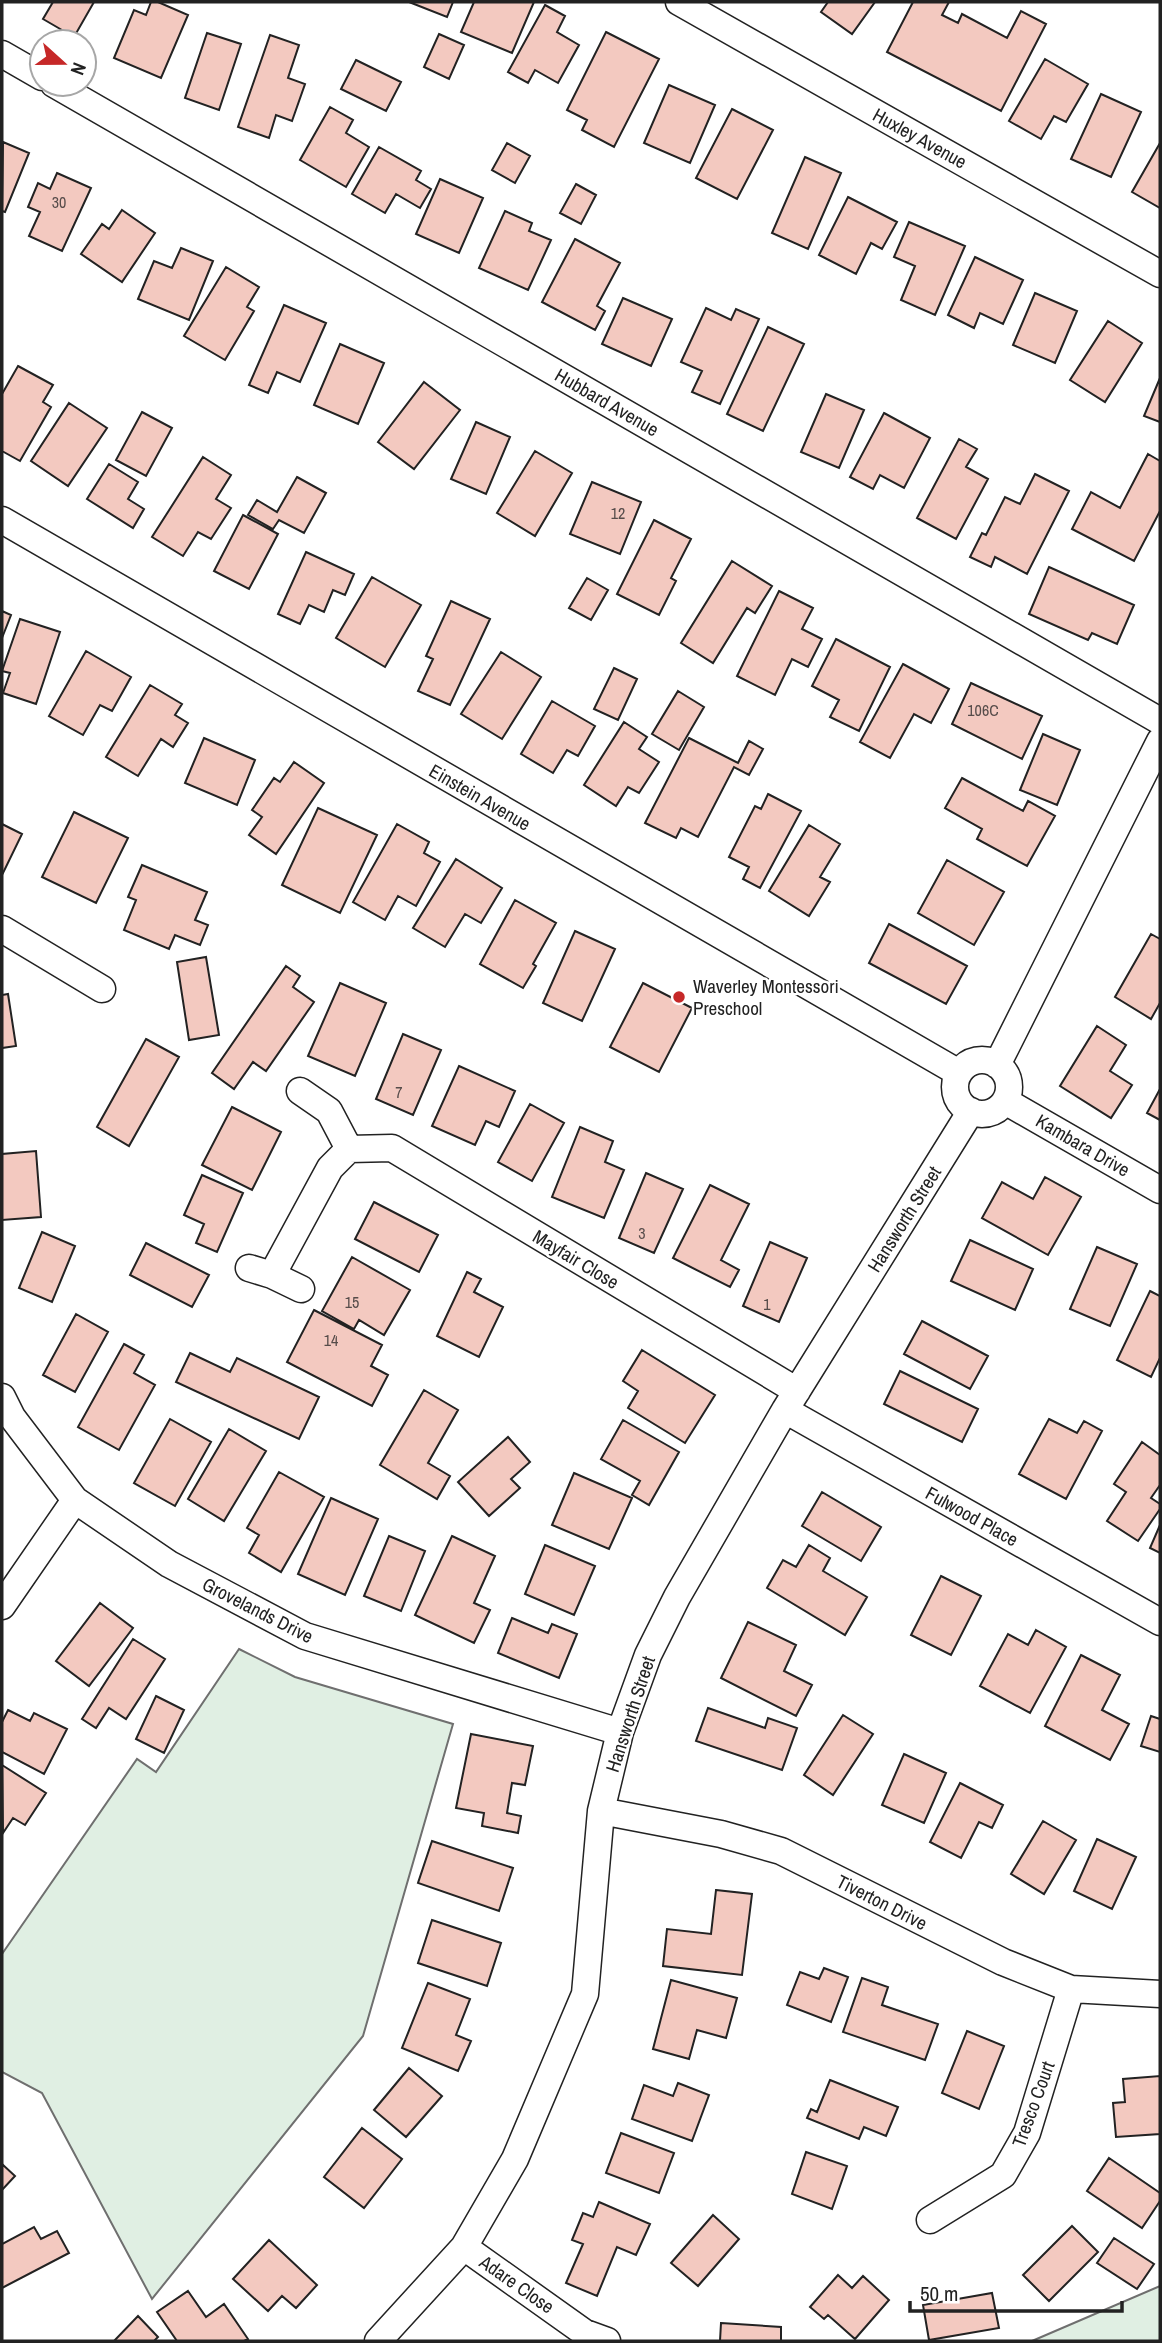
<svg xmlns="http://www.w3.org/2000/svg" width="1162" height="2343" font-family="'Archivo Narrow',sans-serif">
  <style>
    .green { fill: #e0efe3; stroke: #6f6f6f; stroke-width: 2 }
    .building { fill: #f3c9c0; stroke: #222; stroke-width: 2 }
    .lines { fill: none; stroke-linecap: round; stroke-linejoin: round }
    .street-casing { stroke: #222; stroke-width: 29 }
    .street { stroke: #fff; stroke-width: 26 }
    .poi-dot { fill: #c62828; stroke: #fff; stroke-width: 2.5 }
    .labels { text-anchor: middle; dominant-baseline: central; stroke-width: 5; stroke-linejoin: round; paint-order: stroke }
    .number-label { font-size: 16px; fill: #564c4a }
    .street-label { font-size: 19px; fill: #222; stroke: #fff }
    .poi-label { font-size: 19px; fill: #222; stroke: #fff; text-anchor: start }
  </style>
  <rect width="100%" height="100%" fill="#fff"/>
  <path class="green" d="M239 1649 295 1677 453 1724 363 2036 152 2299 42 2093 2 2072V1954L137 1759 156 1772Z
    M1160 2286V2341H1032Z"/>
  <path class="building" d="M53 2H94L74 37 43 19Z
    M151 2H158L188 15 161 78 114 58 134 10 146 15Z
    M409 2H453L447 17Z
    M474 2H534L512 53 461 32Z
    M828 2H875L852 34 821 12Z
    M913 2H949L942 15 958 23 962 14 1007 38 1021 11 1046 24 1001 111 887 52Z
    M545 5 565 16 557 32 579 45 558 83 535 70 528 83 508 72Z
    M606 32 659 59 614 147 582 130 587 120 567 110Z
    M207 33 241 44 219 110 185 98Z
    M439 34 464 45 449 79 424 67Z
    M270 35 299 45 288 78 305 84 292 121 276 115 269 138 238 127Z
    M1045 59 1088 84 1066 122 1054 116 1041 139 1009 121Z
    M356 60 401 82 386 111 341 89Z
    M669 85 715 105 690 163 644 143Z
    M1101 94 1141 112 1111 177 1071 159Z
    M330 107 353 120 346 133 369 147 346 187 300 160Z
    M732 109 773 130 737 199 696 178Z
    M3 142 29 153 5 212 2 211Z
    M507 143 530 156 515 183 492 170Z
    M1160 143V208L1132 192Z
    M379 147 421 171 416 180 431 189 420 208 396 194 385 213 352 194Z
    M805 157 841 173 808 249 772 233Z
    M57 173 91 188 62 251 29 236 40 212 28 207 38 183 50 189Z
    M440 179 483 198 459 253 416 234Z
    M576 184 596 195 581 224 560 213Z
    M848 197 897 222 882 249 871 243 856 274 819 255Z
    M122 210 155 233 122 282 81 254 102 224 109 229Z
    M505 211 532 223 529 231 551 240 528 290 479 268Z
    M909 222 965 246 935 315 901 300 915 266 894 257Z
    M575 239 620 263 597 306 605 311 595 330 542 302Z
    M181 248 213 261 189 320 138 299 154 261 172 268Z
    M975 257 1023 280 1003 324 980 313 974 328 948 315Z
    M226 267 259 287 247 307 254 311 225 360 184 336Z
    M1035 293 1077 311 1055 363 1013 345Z
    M623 298 672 319 651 366 602 344Z
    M284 305 326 323 300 382 277 372 268 393 249 385Z
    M706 308 731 320 736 309 759 319 720 404 692 392 702 371 681 362Z
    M1108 321 1142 343 1105 402 1070 380Z
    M768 327 804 344 763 431 727 414Z
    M340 344 384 363 358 424 314 405Z
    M18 366 53 385 43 402 51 407 20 461 2 451V394Z
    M1160 378V422L1144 416Z
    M424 382 460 410 414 469 378 442Z
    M826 394 864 410 839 468 801 452Z
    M69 403 107 428 68 486 31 461Z
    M142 412 172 428 146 476 116 460Z
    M884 413 930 438 904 488 880 475 873 489 850 477Z
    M476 422 510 437 486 494 451 479Z
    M959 439 977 449 966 467 988 479 956 539 917 518Z
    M535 451 572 473 535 536 497 513Z
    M1148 454 1160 461V511L1134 561 1072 529 1091 492 1120 508Z
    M203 457 231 475 216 499 231 508 211 539 198 532 183 556 152 537Z
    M109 464 138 482 128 499 144 509 133 528 87 499Z
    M1035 474 1069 491 1027 574 995 557 991 567 970 557 982 533 986 535 1005 497 1020 504Z
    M297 477 326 493 304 533 279 520 273 529 248 515 257 500 277 512Z
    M592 482 641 502 620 554 570 534Z
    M243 515 278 534 249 589 214 571Z
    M654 520 691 539 671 578 676 581 659 615 617 594Z
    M306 552 354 574 345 595 333 590 324 612 309 605 300 624 278 614Z
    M732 561 772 586 755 613 747 608 713 663 681 643Z
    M1049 567 1134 605 1117 644 1092 633 1088 640 1029 614Z
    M372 577 421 605 385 667 336 638Z
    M587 578 608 590 591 620 569 608Z
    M779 591 813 608 802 629 822 639 808 667 792 659 775 695 737 676Z
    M451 601 490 619 450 705 418 691 433 659 426 656Z
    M2 611 11 615 2 638Z
    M20 619 60 632 36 704 3 693 10 673 2 671Z
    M836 639 890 667 859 731 830 717 839 700 812 686Z
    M86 651 131 677 112 711 100 705 83 735 49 716Z
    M501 652 541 677 502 739 461 714Z
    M903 664 949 689 931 723 914 714 890 758 860 742Z
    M614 668 637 679 618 720 594 709Z
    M971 683 1042 716 1022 759 952 724Z
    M150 685 182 704 175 715 188 723 173 747 161 739 138 776 106 757Z
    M678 691 704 707 679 750 652 734Z
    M552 701 595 726 578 756 567 750 553 773 521 754Z
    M624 722 647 737 639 749 659 762 639 793 628 787 616 806 584 785Z
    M1043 734 1080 750 1057 805 1020 790Z
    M204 738 255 760 237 805 185 783Z
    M689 738 738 763 749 741 763 749 749 775 734 767 698 837 681 828 676 838 645 823Z
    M294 762 324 783 276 854 249 835 262 817 252 810 274 778 280 782Z
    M962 778 1023 811 1028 801 1055 816 1027 866 977 839 982 829 945 808Z
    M768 794 801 811 760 888 743 879 749 867 729 857 755 806 761 809Z
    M318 808 377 835 340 913 282 885Z
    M74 812 128 838 96 903 42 877Z
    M2 824 22 834 3 873 2 872Z
    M397 824 429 842 424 853 440 862 416 906 398 896 385 920 353 902Z
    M809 825 840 844 820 877 830 882 809 916 769 891Z
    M456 859 502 888 481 923 465 914 445 947 413 928Z
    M947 860 1004 892 974 945 918 913Z
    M142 865 207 892 195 920 208 925 200 945 175 935 169 949 124 930 136 900 128 897Z
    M515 900 556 923 533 964 536 966 523 988 480 964Z
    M889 924 967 966 946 1004 869 963Z
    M575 931 615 949 582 1021 543 1003Z
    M1151 934 1160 939V1003L1151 1019 1115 997Z
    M206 957 219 1035 189 1040 177 962Z
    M286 966 300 976 293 987 314 1002 266 1071 253 1062 234 1089 212 1073Z
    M340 983 386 1003 355 1076 308 1056Z
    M643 983 692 1008 659 1072 610 1047Z
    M8 994 16 1046 2 1048V995Z
    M1097 1026 1126 1045 1110 1071 1132 1085 1111 1118 1060 1086Z
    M403 1034 441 1050 413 1115 376 1099Z
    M146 1039 179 1057 129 1146 97 1127Z
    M459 1066 515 1091 499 1127 486 1121 475 1145 432 1126Z
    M1160 1089V1120L1147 1113Z
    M530 1104 564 1123 532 1181 498 1162Z
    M232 1107 281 1132 252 1190 202 1165Z
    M580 1127 613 1141 605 1162 624 1170 604 1218 552 1197Z
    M36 1151 41 1217 2 1220V1154Z
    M646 1173 683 1189 654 1253 619 1238Z
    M202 1175 243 1193 217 1252 196 1243 204 1224 184 1215Z
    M1045 1177 1081 1197 1048 1255 982 1218 1002 1182 1033 1199Z
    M710 1185 749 1204 721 1260 739 1270 730 1287 673 1258Z
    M374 1202 438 1235 419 1272 355 1239Z
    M42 1232 75 1246 52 1302 19 1288Z
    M970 1240 1033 1269 1015 1310 951 1281Z
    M770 1242 807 1258 779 1322 743 1306Z
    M146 1243 209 1275 192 1307 130 1275Z
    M1097 1247 1137 1264 1110 1326 1070 1309Z
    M352 1257 410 1290 384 1335 359 1320 354 1329 322 1311Z
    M467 1272 481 1279 474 1292 503 1307 479 1357 437 1336Z
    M1150 1291 1160 1296V1358L1151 1377 1117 1360Z
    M314 1310 382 1345 371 1366 388 1375 372 1406 287 1362Z
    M76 1314 108 1332 75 1392 43 1375Z
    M922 1321 988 1356 970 1389 904 1354Z
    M124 1344 144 1355 134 1373 155 1385 119 1450 78 1427Z
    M642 1350 715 1395 685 1443 628 1408 638 1391 623 1381Z
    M190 1353 230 1372 237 1358 319 1397 299 1439 176 1382Z
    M900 1371 978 1409 962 1442 884 1404Z
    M424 1390 458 1410 428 1463 450 1476 437 1499 380 1465Z
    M170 1419 211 1442 175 1506 134 1483Z
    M1049 1419 1077 1433 1084 1421 1102 1431 1066 1499 1019 1474Z
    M623 1420 679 1452 649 1505 632 1495 640 1481 601 1459Z
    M229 1429 266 1451 224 1521 188 1499Z
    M508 1437 530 1462 511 1479 520 1488 489 1516 458 1482Z
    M1142 1442 1160 1455V1485L1151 1498 1160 1504V1509L1138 1541 1107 1521 1126 1492 1114 1484Z
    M279 1472 324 1497 281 1572 249 1553 259 1535 247 1528Z
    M574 1473 632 1498 609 1549 552 1525Z
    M822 1492 881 1527 861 1561 802 1526Z
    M331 1498 378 1519 345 1595 298 1574Z
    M1160 1525V1553L1150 1548Z
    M389 1536 425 1551 401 1611 364 1596Z
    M452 1536 495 1556 474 1603 490 1610 474 1643 415 1615Z
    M545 1545 595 1566 574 1615 525 1594Z
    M809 1545 830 1558 823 1571 867 1597 845 1635 767 1588 783 1560 796 1567Z
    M941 1576 981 1596 951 1655 911 1635Z
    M100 1603 133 1628 89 1686 56 1661Z
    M512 1618 548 1633 552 1624 577 1634 559 1678 498 1653Z
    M748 1622 796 1645 784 1671 812 1685 796 1716 721 1678Z
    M1036 1630 1066 1647 1030 1713 980 1686 1008 1634 1028 1645Z
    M133 1639 165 1659 126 1719 109 1708 96 1728 82 1719Z
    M1081 1655 1120 1675 1102 1710 1129 1724 1110 1760 1045 1726Z
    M156 1696 184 1710 164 1753 136 1739Z
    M708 1708 765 1728 768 1718 797 1728 782 1770 696 1741Z
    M8 1710 30 1721 34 1713 67 1729 44 1774 2 1752V1722Z
    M843 1715 873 1734 833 1795 804 1775Z
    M1151 1716 1160 1719V1752L1141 1746Z
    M471 1734 533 1746 525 1785 512 1783 507 1813 521 1816 518 1833 482 1826 484 1813 456 1808Z
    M904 1754 946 1773 924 1823 882 1805Z
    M2 1765 46 1793 25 1825 13 1818 3 1833Z
    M960 1783 1003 1805 992 1828 979 1822 961 1858 930 1842Z
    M1043 1821 1076 1840 1044 1894 1011 1874Z
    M1097 1839 1136 1857 1112 1909 1074 1891Z
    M432 1841 513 1868 499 1911 418 1883Z
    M716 1890 752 1894 742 1975 663 1966 667 1929 711 1934Z
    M432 1920 501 1943 487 1986 418 1963Z
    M824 1968 848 1977 831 2022 787 2005 800 1972 819 1979Z
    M862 1978 888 1987 882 2005 938 2024 925 2060 843 2032Z
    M671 1980 737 1998 726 2038 697 2030 689 2059 653 2049Z
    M428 1983 470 1999 456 2035 471 2041 458 2071 402 2048Z
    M967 2031 1004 2046 979 2109 942 2093Z
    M409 2068 442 2096 406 2137 374 2110Z
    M1160 2076V2134L1116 2137 1113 2103 1125 2102 1123 2079Z
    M830 2080 898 2107 886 2136 864 2127 859 2139 807 2118 811 2109 817 2112Z
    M678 2083 709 2095 692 2141 632 2119 644 2085 673 2096Z
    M362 2128 402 2159 364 2208 324 2177Z
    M621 2133 674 2153 659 2193 606 2173Z
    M806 2152 847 2166 832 2209 792 2194Z
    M1109 2158 1160 2193V2201L1142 2228 1087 2191Z
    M2 2164 15 2176 2 2190Z
    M599 2202 650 2224 636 2255 617 2247 597 2296 566 2283 583 2244 572 2240 583 2213 593 2217Z
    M713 2215 739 2239 698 2286 671 2263Z
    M1072 2226 1098 2252 1049 2301 1023 2275Z
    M34 2227 41 2239 57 2231 69 2253 2 2288V2244Z
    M1114 2238 1154 2264 1137 2289 1097 2263Z
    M269 2240 317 2285 296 2308 282 2296 268 2311 233 2279Z
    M838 2275 852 2288 863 2276 889 2300 855 2339 828 2315 824 2319 810 2307Z
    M188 2291 206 2317 224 2304 248 2339 244 2341H177L157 2312Z
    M992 2293 999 2328 929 2340 923 2305Z
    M138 2316 158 2337 154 2341H114Z
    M721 2323 781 2327V2341H720Z"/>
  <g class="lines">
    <g class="street-casing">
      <path id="street" d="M679 2 1160 274
        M2 54 42 77
        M54 84 1160 721
        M2 520 959 1073
        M2 929 102 989
        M955 1087a27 27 0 1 1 54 0a27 27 0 1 1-54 0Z
        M997 1065 1160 741
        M300 1091 329 1111 349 1149
        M1005 1101 1160 1190
        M249 1268 272 1275 301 1289
        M272 1275 330 1168 349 1149 392 1148 797 1391
        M2 1397 12 1417 75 1500 169 1564 305 1636 620 1732
        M785 1410 1160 1622
        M2 1606 75 1500
        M601 1811 721 1834 781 1851 1003 1962 1071 1989 1160 1994
        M930 2220 1003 2175 1027 2133 1071 1989
        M464 2247 585 2333 607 2341
        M378 2341 464 2247 515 2159 585 1994 601 1811 620 1732 648 1655 677 1597 785 1410 971 1111"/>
    </g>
    <use href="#street" class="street"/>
  </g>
  <circle class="poi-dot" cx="679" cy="997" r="7"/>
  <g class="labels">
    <g class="number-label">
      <text x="59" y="202">30</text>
      <text x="618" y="513">12</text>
      <text x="983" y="710">106C</text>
      <text x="399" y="1092">7</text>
      <text x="642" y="1233">3</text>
      <text x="352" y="1302">15</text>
      <text x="767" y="1304">1</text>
      <text x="331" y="1340">14</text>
    </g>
    <g class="street-label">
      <text transform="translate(920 138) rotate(29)">Huxley Avenue</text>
      <text transform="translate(607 402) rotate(30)">Hubbard Avenue</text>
      <text transform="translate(480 797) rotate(30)">Einstein Avenue</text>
      <text transform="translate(1083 1145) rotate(30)">Kambara Drive</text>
      <text transform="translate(904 1219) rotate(-58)">Hansworth Street</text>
      <text transform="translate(576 1259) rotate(31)">Mayfair Close</text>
      <text transform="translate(972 1516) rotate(29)">Fulwood Place</text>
      <text transform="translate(258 1610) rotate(27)">Grovelands Drive</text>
      <text transform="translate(630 1714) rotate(-72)">Hansworth Street</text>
      <text transform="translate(882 1902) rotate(27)">Tiverton Drive</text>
      <text transform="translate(1033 2104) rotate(-70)">Tresco Court</text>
      <text transform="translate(517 2284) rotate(35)">Adare Close</text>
    </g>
    <g class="poi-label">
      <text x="693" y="986">Waverley Montessori<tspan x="693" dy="22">Preschool</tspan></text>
    </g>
  </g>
  <rect width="1162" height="2343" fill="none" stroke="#222222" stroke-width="7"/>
  <g transform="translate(63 63) rotate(111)"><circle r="33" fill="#ffffff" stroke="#a7a7a7" stroke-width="2"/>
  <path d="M0-5L12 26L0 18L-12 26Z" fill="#c62828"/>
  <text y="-10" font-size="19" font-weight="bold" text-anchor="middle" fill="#222222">N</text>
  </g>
  <path d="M910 2301v10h212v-10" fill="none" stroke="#222222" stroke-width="3.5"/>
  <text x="920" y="2301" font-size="21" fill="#222222" stroke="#ffffff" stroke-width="5" paint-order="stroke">50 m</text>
</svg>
